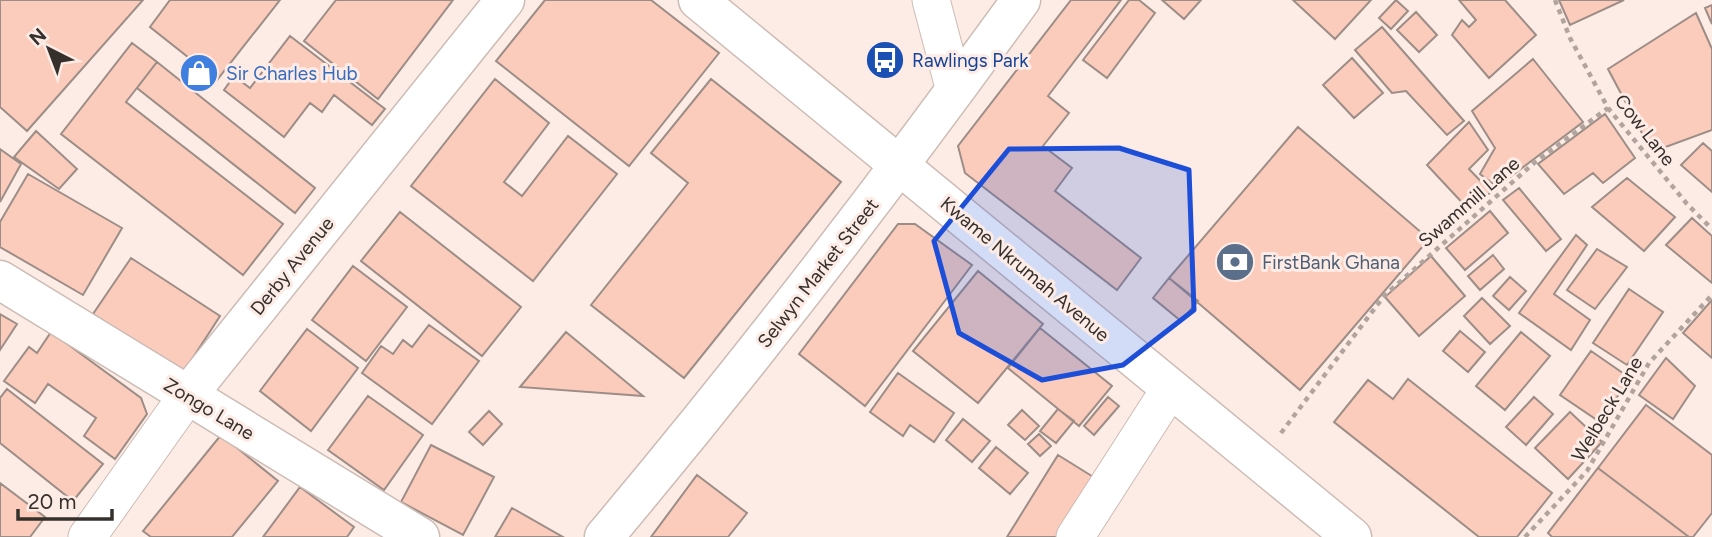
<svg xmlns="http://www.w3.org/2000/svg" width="1712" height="537" font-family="Figtree,sans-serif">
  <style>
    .building { fill: #fbccbb; stroke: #9d8d87; stroke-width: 2 }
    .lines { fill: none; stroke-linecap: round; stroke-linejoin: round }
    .minor-casing { stroke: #cdbcb6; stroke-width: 39 }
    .major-casing { stroke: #cdbcb6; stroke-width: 41 }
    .path { stroke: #b1a49f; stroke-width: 4.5; stroke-dasharray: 5 5; stroke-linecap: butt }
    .minor { stroke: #fff; stroke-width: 37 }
    .major { stroke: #fff; stroke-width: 38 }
    .marked { fill: #1d4ed8; fill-opacity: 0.2; stroke: #1d4ed8; stroke-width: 5; stroke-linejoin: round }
    .labels { text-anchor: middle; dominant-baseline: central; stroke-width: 6; stroke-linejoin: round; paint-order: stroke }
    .transit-label { font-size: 19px; fill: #164399; stroke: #fdebe5; text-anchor: start }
    .shop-label { font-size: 19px; fill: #366cbe; stroke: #fdebe5; text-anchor: start }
    .street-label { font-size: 19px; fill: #36302d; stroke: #fdebe5 }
    .service-label { font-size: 19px; fill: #4e5e75; stroke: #fdebe5; text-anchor: start }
  </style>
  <rect width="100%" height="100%" fill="#fdebe5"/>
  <path class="building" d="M0 0H143L27 131 0 107Z
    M170 0H280L217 80 150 27Z
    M336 0H453L378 99 304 41Z
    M545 0H651L719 53 629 166 496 61Z
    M1071 0H1121L1048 96 1069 113 1043 146 1072 168 1055 191 1141 258 1117 290 965 173 958 146Z
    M1129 0H1139L1155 13 1107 78 1083 60Z
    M1162 0H1201L1184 19Z
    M1293 0H1371L1335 39Z
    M1396 0 1408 11 1391 29 1379 18Z
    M1459 0H1505L1536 35 1489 78 1452 35 1462 20 1469 27 1476 20Z
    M1559 0H1624L1570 25Z
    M1712 5V24L1705 8Z
    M1416 12 1437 35 1419 52 1397 30Z
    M1696 13 1712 49V130L1652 152 1608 69Z
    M1382 27 1464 121 1447 135 1406 91 1392 93 1355 50Z
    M290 36 385 109 372 125 334 95 322 112 310 103 284 137 224 90 234 76 250 88Z
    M132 43 157 62 126 102 283 224 243 275 61 134Z
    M1352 58 1383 93 1354 118 1323 85Z
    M1533 59 1583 122 1497 187 1480 174 1495 148 1472 111Z
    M157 62 315 188 295 213 137 88Z
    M495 79 549 123 504 182 522 196 568 136 617 174 533 281 411 186Z
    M711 79 841 182 684 378 591 305 688 183 651 153Z
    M1605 114 1635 158 1603 183 1593 173 1564 194 1538 164Z
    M1469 122 1488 150 1469 169 1491 192 1470 211 1427 165Z
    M1298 127 1429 239 1300 390 1169 278Z
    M36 131 77 169 59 189 14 157Z
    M1703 143 1712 151V192L1681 165Z
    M0 149 21 164 0 202Z
    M28 174 122 228 83 295 0 247V222Z
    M1627 178 1675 217 1644 251 1592 207Z
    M1519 188 1561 239 1546 251 1503 200Z
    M1490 211 1508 233 1465 270 1446 248Z
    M400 212 521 307 482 356 361 261Z
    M1692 218 1712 236V283L1666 245Z
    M898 224H915L972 265 865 406 799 354Z
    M1576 235 1587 245 1554 294 1590 320 1571 350 1519 313Z
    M1597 249 1627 267 1595 309 1567 290Z
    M1493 255 1504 269 1480 290 1468 276Z
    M1431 256 1465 296 1419 336 1385 297Z
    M131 258 220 316 183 373 93 314Z
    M353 266 407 307 366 361 312 320Z
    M978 271 1043 324 978 403 913 351Z
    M1510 277 1526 291 1509 310 1493 296Z
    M1169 278 1198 301 1181 321 1153 298Z
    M1629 289 1663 312 1627 365 1593 343Z
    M1482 298 1510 326 1490 344 1464 316Z
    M1712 300V358L1683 333Z
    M0 314 17 324 0 350Z
    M429 325 479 361 432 424 362 373 381 346 393 354 403 340 412 347Z
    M1040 328 1112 386 1079 426 1008 368Z
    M307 329 358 368 311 431 260 391Z
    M1460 331 1485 352 1468 372 1443 351Z
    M51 332 141 398 147 414 115 459 84 436 96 418 48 384 35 403 4 381 29 347 37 353Z
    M566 332 643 396 520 387Z
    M1521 332 1550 356 1505 410 1476 386Z
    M1591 351 1630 378 1600 422 1560 395Z
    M1666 358 1695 386 1673 419 1639 395Z
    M898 373 954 413 934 442 910 425 903 436 870 412Z
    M1408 379 1552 493 1517 537H1479L1334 422 1368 380 1393 399Z
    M7 389 103 464 73 501 0 443V398Z
    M368 396 423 435 384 490 328 450Z
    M1108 397 1119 406 1094 435 1084 426Z
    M1534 397 1553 414 1526 445 1506 427Z
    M1646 405 1712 455V513L1693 537H1689L1598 468Z
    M1058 409 1074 421 1056 443 1040 431Z
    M1022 410 1039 426 1025 440 1008 425Z
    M489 411 502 424 483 445 469 432Z
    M1570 412 1602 442 1568 479 1535 448Z
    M963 419 990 441 972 462 946 440Z
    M1039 434 1051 446 1040 456 1028 444Z
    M221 435 278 481 232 537H151L143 531Z
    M431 445 494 477 463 535 401 502Z
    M996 447 1028 473 1010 494 979 468Z
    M1058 455 1103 483 1069 537H1007Z
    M1598 468 1689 537H1552L1548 533Z
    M697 475 747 513 728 537H651Z
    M0 483 45 517 30 537H0Z
    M300 487 354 527 347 537H263Z
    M512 508 563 537H495Z"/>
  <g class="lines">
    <g class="minor-casing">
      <path id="minor" d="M931 0 955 91
        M87 537 187 396
        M1075 537 1170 389"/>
    </g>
    <g class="major-casing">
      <path id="major" d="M698 0 1352 537
        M0 280 420 537
        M187 396 505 0
        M604 537C750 363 888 184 1021 0"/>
    </g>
    <path class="path" d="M1555 0 1570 38 1608 108 1687 204 1712 229
      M1281 433 1384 296 1534 163 1608 108
      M1525 537 1587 471 1649 363 1712 295"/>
    <use href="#minor" class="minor"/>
    <use href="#major" class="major"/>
  </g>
  <path class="marked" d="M1119 148 1189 170 1194 310 1123 365 1042 380 959 333 934 241 1009 149Z"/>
  <defs>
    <g id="bus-disc" transform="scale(2.0125)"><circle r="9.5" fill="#1a4fb4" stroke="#fdebe5"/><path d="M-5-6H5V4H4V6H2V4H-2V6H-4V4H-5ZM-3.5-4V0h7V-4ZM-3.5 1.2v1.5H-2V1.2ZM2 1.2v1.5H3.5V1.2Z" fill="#fff"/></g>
    <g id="shop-disc" transform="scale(2.0125)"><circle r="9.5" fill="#3f7fe0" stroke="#fdebe5"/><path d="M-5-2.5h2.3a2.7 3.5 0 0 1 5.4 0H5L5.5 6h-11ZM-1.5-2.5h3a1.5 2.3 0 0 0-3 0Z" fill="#fff"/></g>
    <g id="bank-disc" transform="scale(2.0125)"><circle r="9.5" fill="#5c6f8a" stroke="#fdebe5"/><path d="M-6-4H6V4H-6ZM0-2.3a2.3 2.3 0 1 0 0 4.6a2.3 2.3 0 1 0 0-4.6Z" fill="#fff"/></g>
  </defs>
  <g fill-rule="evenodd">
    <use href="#bus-disc" x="885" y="60"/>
    <use href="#shop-disc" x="199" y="73"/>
    <use href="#bank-disc" x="1235" y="262"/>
  </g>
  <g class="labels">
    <g class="transit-label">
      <text x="912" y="60">Rawlings Park</text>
    </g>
    <g class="shop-label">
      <text x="226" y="73">Sir Charles Hub</text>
    </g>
    <g class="street-label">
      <text transform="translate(1645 130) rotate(52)">Cow Lane</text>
      <text transform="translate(1469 202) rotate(-41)">Swammill Lane</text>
      <text transform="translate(292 266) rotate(-51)">Derby Avenue</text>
      <text transform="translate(1025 269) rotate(40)">Kwame Nkrumah Avenue</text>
      <text transform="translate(818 273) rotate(-52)">Selwyn Market Street</text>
      <text transform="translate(209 409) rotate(31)">Zongo Lane</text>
      <text transform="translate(1607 409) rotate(-59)">Welbeck Lane</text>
    </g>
    <g class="service-label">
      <text x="1262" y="262">FirstBank Ghana</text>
    </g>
  </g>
  <g transform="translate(49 49) rotate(318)" stroke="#fdebe5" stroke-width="5" paint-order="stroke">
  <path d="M0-5L12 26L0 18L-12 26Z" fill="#36302d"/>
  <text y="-10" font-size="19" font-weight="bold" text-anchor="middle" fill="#36302d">N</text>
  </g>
  <path d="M18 509v10h94v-10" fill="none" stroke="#36302d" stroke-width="3.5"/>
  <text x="28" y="509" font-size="21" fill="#36302d" stroke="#fdebe5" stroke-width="5" paint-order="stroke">20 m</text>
</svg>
